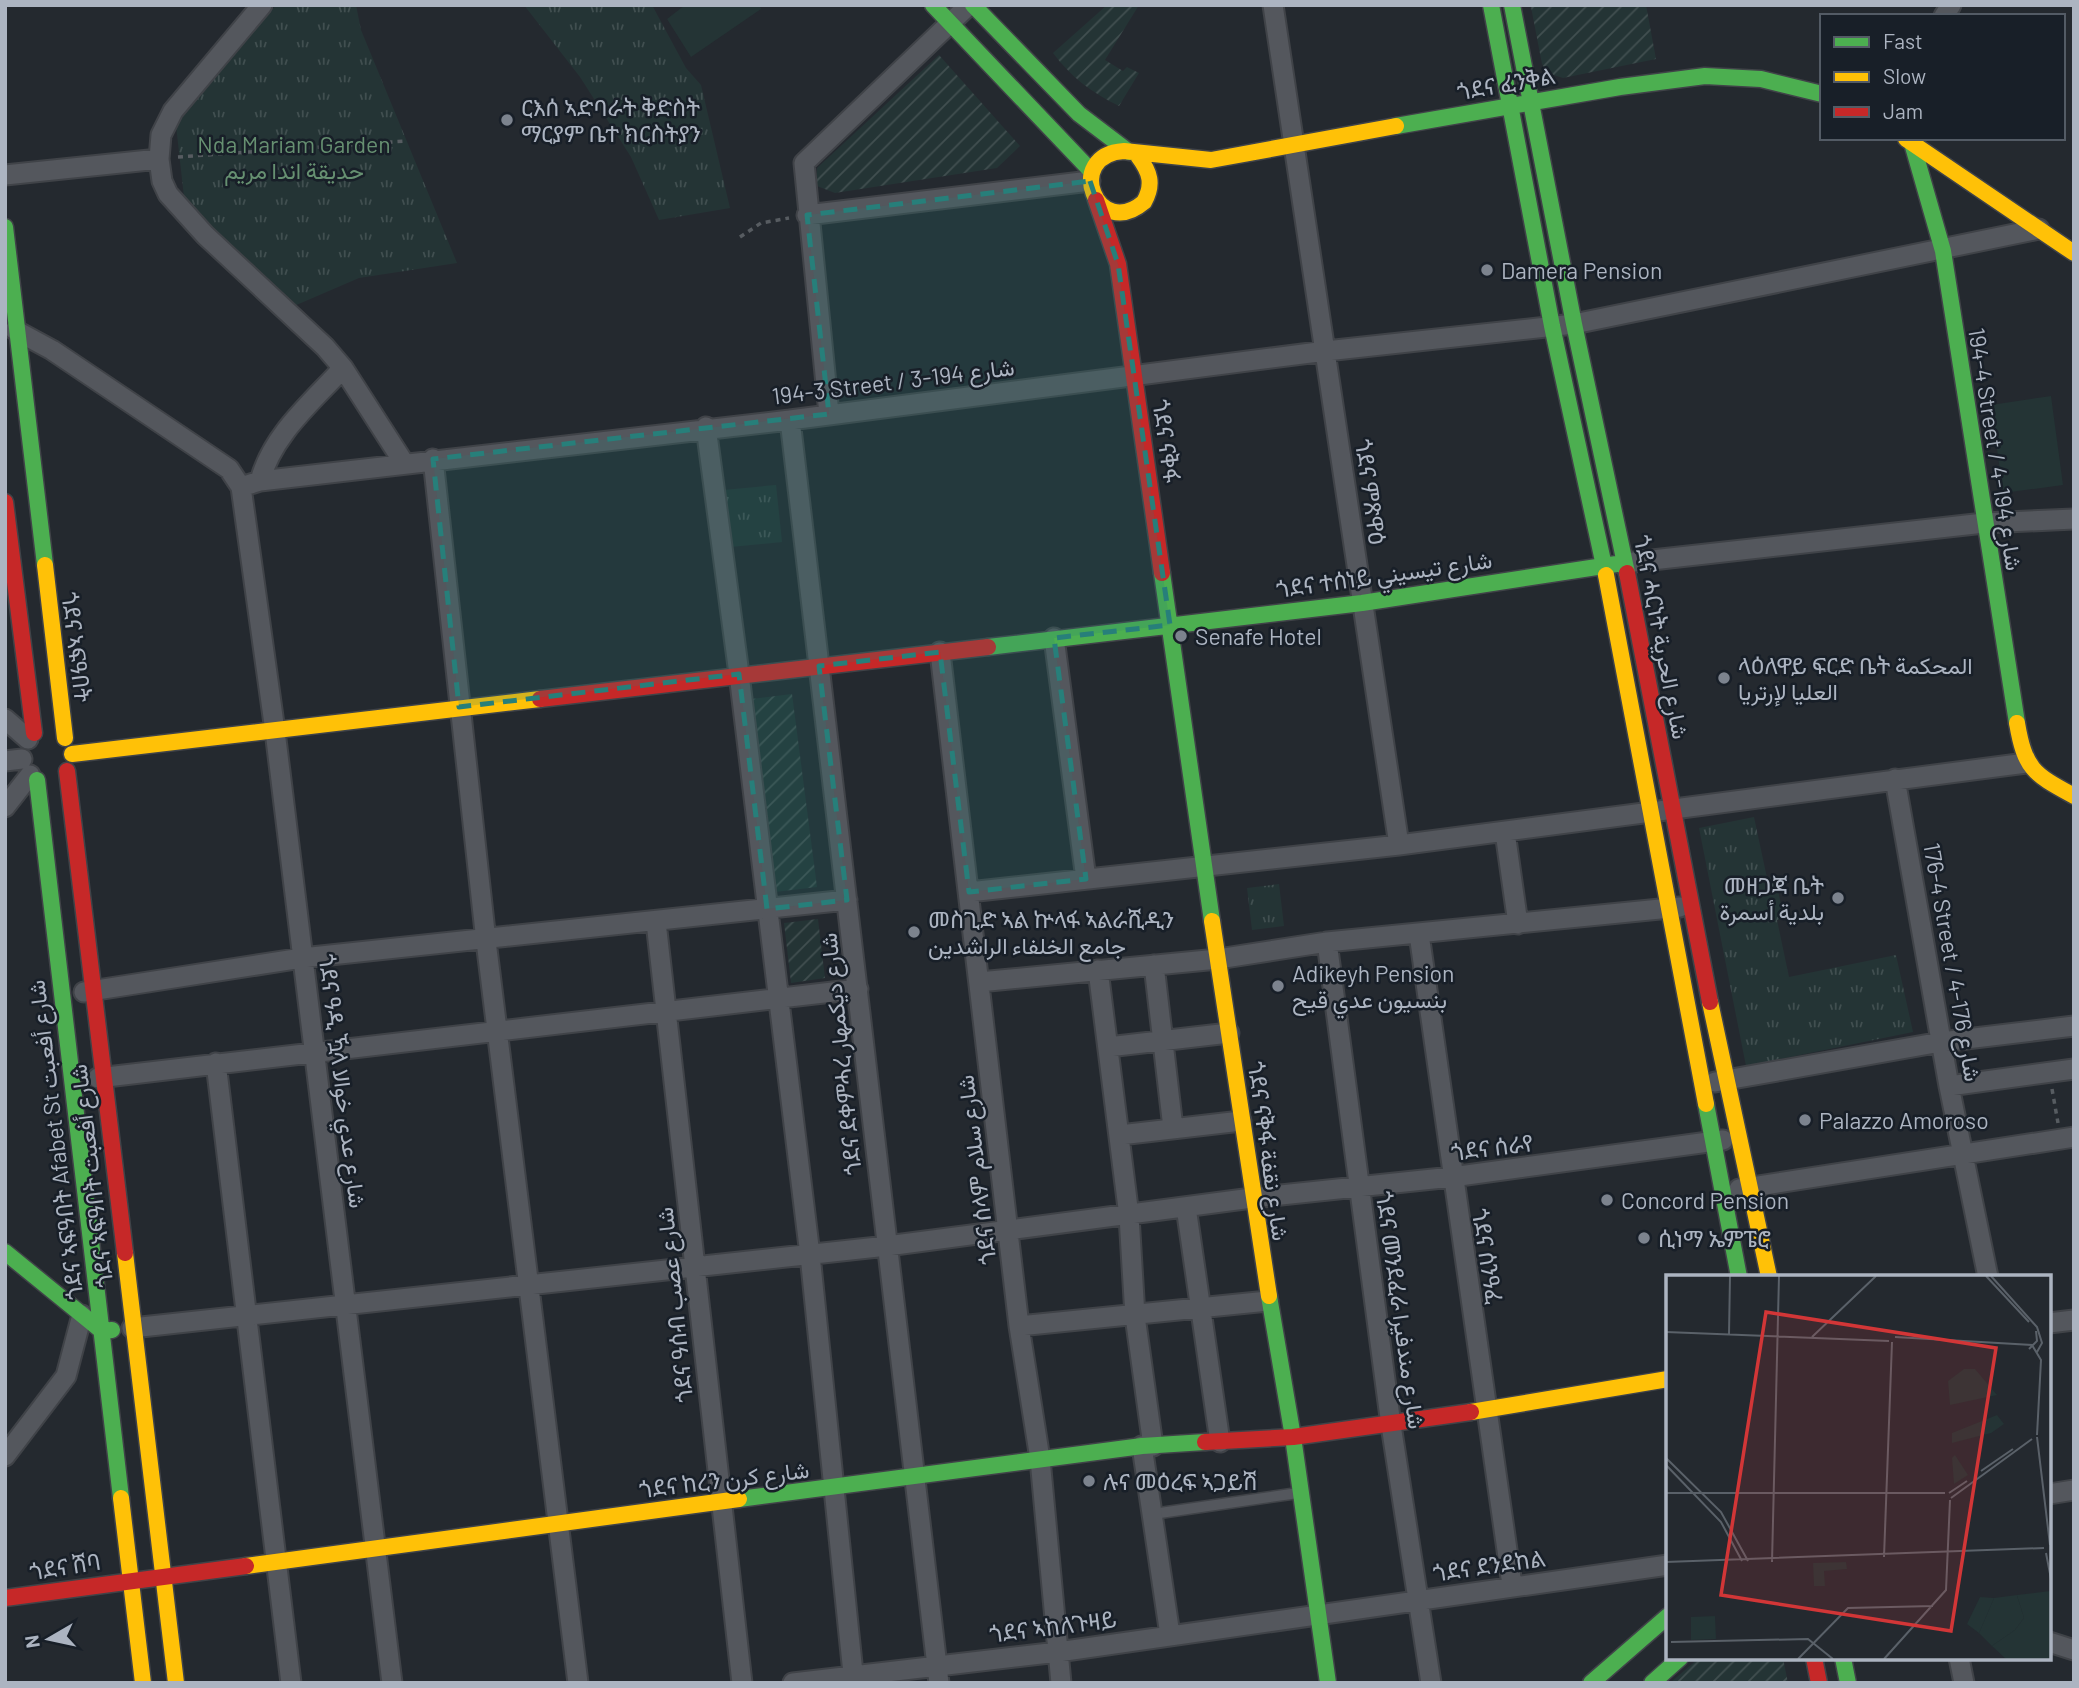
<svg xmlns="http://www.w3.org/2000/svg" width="2079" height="1688" font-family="Barlow,Vazirmatn,'Noto Sans Ethiopic',sans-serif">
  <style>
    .grass { fill: url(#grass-tufts) }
    .garden { fill: url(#garden-furrows) }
    .pitch { fill: #243435 }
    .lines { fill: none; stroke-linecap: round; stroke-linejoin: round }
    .lane-casing { stroke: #404348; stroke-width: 13 }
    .street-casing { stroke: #404348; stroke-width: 23 }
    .fast-casing { stroke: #404348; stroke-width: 19 }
    .slow-casing { stroke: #404348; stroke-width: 19 }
    .jam-casing { stroke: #404348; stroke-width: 19 }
    .path { stroke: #575c61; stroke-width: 3.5; stroke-dasharray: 5 5; stroke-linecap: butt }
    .lane { stroke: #54575d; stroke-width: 10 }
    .street { stroke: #54575d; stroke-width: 19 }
    .fast { stroke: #4caf50; stroke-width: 16 }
    .slow { stroke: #ffc107; stroke-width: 16 }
    .jam { stroke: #c62828; stroke-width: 16 }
    .marked { fill: #277f7a; fill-opacity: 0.2; stroke: #277f7a; stroke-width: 5; stroke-dasharray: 14 9; stroke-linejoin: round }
    .poi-dot { fill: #7c838e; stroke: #181f28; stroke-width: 2.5 }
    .labels { text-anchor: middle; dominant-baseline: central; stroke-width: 5; stroke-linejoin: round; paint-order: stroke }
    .street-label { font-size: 23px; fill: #acb4c1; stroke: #181f28 }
    .poi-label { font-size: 23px; fill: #acb4c1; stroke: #181f28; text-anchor: start }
    .park-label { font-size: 23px; fill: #669071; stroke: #181f28 }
    .inset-road { fill: none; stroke: #5a6169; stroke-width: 2 }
    .view { fill: #d23637; fill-opacity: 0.15; stroke: #d23637; stroke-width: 3.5 }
    .inset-edge { fill: none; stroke: #acb4c1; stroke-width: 3.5 }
  </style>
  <defs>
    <pattern id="grass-tufts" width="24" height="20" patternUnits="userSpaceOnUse" patternTransform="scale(1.75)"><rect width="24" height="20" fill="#243435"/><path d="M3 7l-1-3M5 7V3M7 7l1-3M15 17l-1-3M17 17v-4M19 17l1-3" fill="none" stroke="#414f50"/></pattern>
    <pattern id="garden-furrows" width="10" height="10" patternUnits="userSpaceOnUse" patternTransform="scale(1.75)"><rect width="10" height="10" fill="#243435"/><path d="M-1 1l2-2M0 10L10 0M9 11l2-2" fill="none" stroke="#414f50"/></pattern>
  </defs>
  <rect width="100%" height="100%" fill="#24292f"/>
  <path class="grass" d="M276 5H356L361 30 457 263 359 278 294 306 185 206 176 125Z
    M524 5H652L686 68 701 85 730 208 659 220 631 157 580 77Z
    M776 485 782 542 730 547 724 490Z
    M1754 817 1767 878 1775 877 1784 918 1777 920 1789 977 1896 955 1913 1032 1746 1066 1699 828Z
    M1279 884 1284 926 1252 930 1247 888Z"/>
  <path class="garden" d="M1107 5H1139L1105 60 1123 71 1127 67 1139 73 1119 106C1092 93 1071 77 1053 53Z
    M1538 5H1646L1656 59 1563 78 1547 73 1542 64 1531 7Z
    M939 55 1020 146 997 168 835 193 817 186V168Z
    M792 694 817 887 775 892 751 699Z
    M818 919 825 978 791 983 784 923Z
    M1699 1658H1783L1788 1683H1670Z"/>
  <path class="pitch" d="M685 5H759L761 9 691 57 667 19Z
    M2051 396 2063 485 2003 493 1991 405Z"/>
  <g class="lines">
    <g class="lane-casing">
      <path id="lane" d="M1153 1514 1298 1493"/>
    </g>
    <g class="street-casing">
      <path id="street" d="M262 5 173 111 161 135 159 159 162 181 168 194 205 235 325 347 343 368 404 463
        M1273 5 1399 845
        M1944 16 1951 5
        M5 175 159 159
        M807 215 1090 181
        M15 330 52 350 229 469 241 487 275 731 392 1683
        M829 414 804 163 969 5
        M790 420 939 1683
        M706 427 739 674 810 1255 854 1683
        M433 459 486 941 578 1683
        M260 481C272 435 312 402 343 368
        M241 487 260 481 790 420 1326 351 1574 324 2039 229
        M1625 563 1984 523 2074 519
        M1054 638 1086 879
        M940 652 1019 1326 1040 1459 1061 1683
        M5 719 28 739
        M5 761 22 759
        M1895 779 1949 1086 1988 1277
        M5 807 30 775
        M1505 832 1518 924
        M969 892 1399 845 2026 763
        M656 922 742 1683
        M1419 934 1512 1585
        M1327 942 1391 1425 1431 1683
        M1154 965 1173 1128
        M1098 970 1129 1216 1135 1316 1153 1446
        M979 982 1218 959 1327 942 1680 907
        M84 992 302 958 847 900
        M1108 1047 1229 1033
        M216 1063 291 1683
        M98 1078 858 989
        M1715 1082 1941 1042 2074 1026
        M1949 1086 2074 1069
        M1120 1135 1241 1121
        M1739 1189 2074 1137
        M1186 1207 1220 1442
        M2049 1323 2074 1320
        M1019 1326 1268 1301
        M132 1328 887 1246 1252 1198 1452 1177 1723 1140
        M1142 1446 1170 1635
        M5 1456 66 1376 82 1315
        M2049 1494 2074 1490
        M2049 1642 2074 1650
        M1959 1658 1964 1683
        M793 1683 1058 1652 1668 1565"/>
    </g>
    <g class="fast-casing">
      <path id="fast" d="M933 5 1092 172
        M973 5 1079 114 1129 152
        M1491 5 1552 326 1606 575
        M1512 5 1574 324 1627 573
        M1396 126 1620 87 1705 76 1761 79 1822 94
        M1912 143 1943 251 2017 723
        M5 227 45 565
        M1162 573 1212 921
        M988 647 1362 603 1623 563
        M37 780 121 1498
        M1706 1104 1739 1277
        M5 1252 102 1331 112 1330
        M1269 1296 1293 1437 1328 1683
        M739 1499 1142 1446 1205 1442
        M1843 1658 1848 1683
        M1591 1683 1668 1616
        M1652 1683 1680 1658"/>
    </g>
    <g class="slow-casing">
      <path id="slow" d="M1906 139 2074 253
        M1138 156C1150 172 1154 184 1144 202 1097 242 1063 155 1124 151L1211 160 1396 126
        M45 565 65 738
        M1606 575 1706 1104
        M2017 723C2025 770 2034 774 2074 796
        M72 754 540 699
        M1212 921 1269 1296
        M1710 1002 1769 1277
        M125 1253 176 1683
        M1471 1412 1668 1379
        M121 1498 143 1683
        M246 1566 739 1499"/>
    </g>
    <g class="jam-casing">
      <path id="jam" d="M1096 200 1118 264 1162 573
        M5 502 34 733
        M1627 573 1710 1002
        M540 699 988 647
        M67 771 125 1253
        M1205 1442 1293 1437 1471 1412
        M5 1598 246 1566
        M1814 1658 1819 1683"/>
    </g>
    <path class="path" d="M178 157 405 141
      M740 237 761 223 789 218
      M2052 1089 2058 1123"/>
    <use href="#lane" class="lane"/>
    <use href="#street" class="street"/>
    <use href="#fast" class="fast"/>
    <use href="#slow" class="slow"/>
    <use href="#jam" class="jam"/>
  </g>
  <path class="marked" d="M1090 181 1118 264 1170 625 1054 638 1086 879 969 892 940 652 819 666 847 900 767 909 739 674 459 707 433 459 829 414 807 215Z"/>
  <g class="poi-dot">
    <circle cx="507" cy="120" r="7"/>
    <circle cx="1487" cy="270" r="7"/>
    <circle cx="1181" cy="636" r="7"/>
    <circle cx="1724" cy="678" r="7"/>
    <circle cx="1838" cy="898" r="7"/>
    <circle cx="914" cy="932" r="7"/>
    <circle cx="1278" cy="986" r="7"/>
    <circle cx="1805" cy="1120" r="7"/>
    <circle cx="1607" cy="1200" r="7"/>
    <circle cx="1644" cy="1238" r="7"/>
    <circle cx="1089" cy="1481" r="7"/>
  </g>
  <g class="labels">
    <g class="street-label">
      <text transform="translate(1506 83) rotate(-10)">ጎደና ፈንቅል</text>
      <text transform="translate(893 381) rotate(-7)">194-3 Street / شارع 194-3</text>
      <text transform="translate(1167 441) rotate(82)">ጎደና ናቅፋ</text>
      <text transform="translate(1996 449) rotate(81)">194-4 Street / شارع 194-4</text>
      <text transform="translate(1371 492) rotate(82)">ጎደና ምጽዋዕ</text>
      <text transform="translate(1384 574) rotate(-8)">ጎደና ተሰነይ شارع تيسيني</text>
      <text transform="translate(1662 637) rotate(79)">ጎደና ሓርነት شارع الحرية</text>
      <text transform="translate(77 647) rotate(83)">ጎደና ኣፍዓበት</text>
      <text transform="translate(1953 962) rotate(80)">176-4 Street / شارع 176-4</text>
      <text transform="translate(840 1054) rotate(-96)">ጎደና ደቀምሓረ شارع ديكمهار</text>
      <text transform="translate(343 1081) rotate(83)">ጎደና ዓዲ ዃላ شارع عدي خوالا</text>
      <text transform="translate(55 1140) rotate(-97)">ጎደና ኣፍዓበት Afabet St شارع أفعبت</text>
      <text transform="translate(1492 1147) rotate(-7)">ጎደና ሰራየ</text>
      <text transform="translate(1269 1151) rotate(82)">ጎደና ናቅፋ شارع نقفة</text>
      <text transform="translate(976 1170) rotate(-97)">ጎደና ሰላም شارع سلام</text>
      <text transform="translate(91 1176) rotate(-97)">ጎደና ኣፍዓበት شارع أفعبت</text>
      <text transform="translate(1488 1256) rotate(81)">ጎደና ሰንዓፈ</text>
      <text transform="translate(674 1305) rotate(-96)">ጎደና ዓሰብ شارع عصب</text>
      <text transform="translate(1401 1310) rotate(82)">ጎደና መንደፈራ شارع مندفيرا</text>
      <text transform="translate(724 1479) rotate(-7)">ጎደና ከረን شارع كرن</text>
      <text transform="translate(1489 1565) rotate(-8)">ጎደና ደንደከል</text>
      <text transform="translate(65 1566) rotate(-9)">ጎደና ሸባ</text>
      <text transform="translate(1053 1626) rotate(-7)">ጎደና ኣከለጉዛይ</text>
    </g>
    <g class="poi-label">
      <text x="521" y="107">ርእሰ ኣድባራት ቅድስት<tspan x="521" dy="26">ማርያም ቤተ ክርስትያን</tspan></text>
      <text x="1501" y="270">Damera Pension</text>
      <text x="1195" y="636">Senafe Hotel</text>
      <text x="1738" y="665">ላዕለዋይ ፍርድ ቤት المحكمة<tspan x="1738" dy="26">العليا لإرتريا</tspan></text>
      <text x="1824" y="885" text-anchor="end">መዘጋጃ ቤት<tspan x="1824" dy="26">بلدية أسمرة</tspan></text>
      <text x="928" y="919">መስጊድ ኣል ኵላፋ ኣልራሺዲን<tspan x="928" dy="26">جامع الخلفاء الراشدين</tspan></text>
      <text x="1292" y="973">Adikeyh Pension<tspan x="1292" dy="26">بنسيون عدي قيح</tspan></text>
      <text x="1819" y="1120">Palazzo Amoroso</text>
      <text x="1621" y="1200">Concord Pension</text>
      <text x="1658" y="1238">ሲነማ ኤምፔሮ</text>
      <text x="1103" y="1481">ሉና መዕረፍ ኣጋይሽ</text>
    </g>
    <g class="park-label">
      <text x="294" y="144">Nda Mariam Garden<tspan x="294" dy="26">حديقة اندا مريم</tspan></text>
    </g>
  </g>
  <g transform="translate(1666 1275)">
    <rect width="385" height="385" fill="#24292f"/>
    <path d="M298 94H309L331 120 284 130 282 106ZM331 140 338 149 325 158 286 168V158ZM180 287 181 294 158 296 159 311H148L147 288ZM351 320 358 343 349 355 326 371 313 358 328 323ZM49 341 50 364 25 365V342Z" fill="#243435"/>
    <path d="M384 316 385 384H340L326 371 349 355 358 343 351 320ZM314 322 328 323 313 358 301 349Z" fill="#243435"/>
    <path d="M289 180 302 200 288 209 286 183Z" fill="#243435"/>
    <path class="inset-road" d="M320 1 363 47M325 1 371 52 376 68 371 77M0 57 223 66M63 59 64 1M146 62 210 1M229 62 366 70 375 85 371 160M363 74 371 66 370 56M371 162 384 270M0 183 55 237 82 286M0 190 55 247 76 286M315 196 347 174M0 218H279M283 218 301 206M285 223 366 164M380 278 385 304M218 282 226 67M0 287 378 273M106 287 113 1M5 367 142 364 167 384M132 384 182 333 267 331M218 384 280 315 284 225"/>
    <path class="view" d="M100 37 330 73 285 356 55 320Z"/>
    <rect width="385" height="385" class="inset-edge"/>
  </g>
  <rect width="2079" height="1688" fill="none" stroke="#acb4c1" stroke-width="14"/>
  <rect x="1820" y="14" width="245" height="126" fill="#181f28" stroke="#535b65" stroke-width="2"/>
  <rect x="1834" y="37" width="35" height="10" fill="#4caf50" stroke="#535b65" stroke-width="2"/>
  <text x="1883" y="49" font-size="21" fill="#acb4c1">Fast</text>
  <rect x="1834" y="72" width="35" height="10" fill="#ffc107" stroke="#535b65" stroke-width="2"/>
  <text x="1883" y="84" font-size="21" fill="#acb4c1">Slow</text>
  <rect x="1834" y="107" width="35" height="10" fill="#c62828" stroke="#535b65" stroke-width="2"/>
  <text x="1883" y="119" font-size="21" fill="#acb4c1">Jam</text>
  <g transform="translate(49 1639) rotate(261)" stroke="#181f28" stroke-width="5" paint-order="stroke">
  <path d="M0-5L12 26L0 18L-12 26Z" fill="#acb4c1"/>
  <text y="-10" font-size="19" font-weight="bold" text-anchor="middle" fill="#acb4c1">N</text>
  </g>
</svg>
